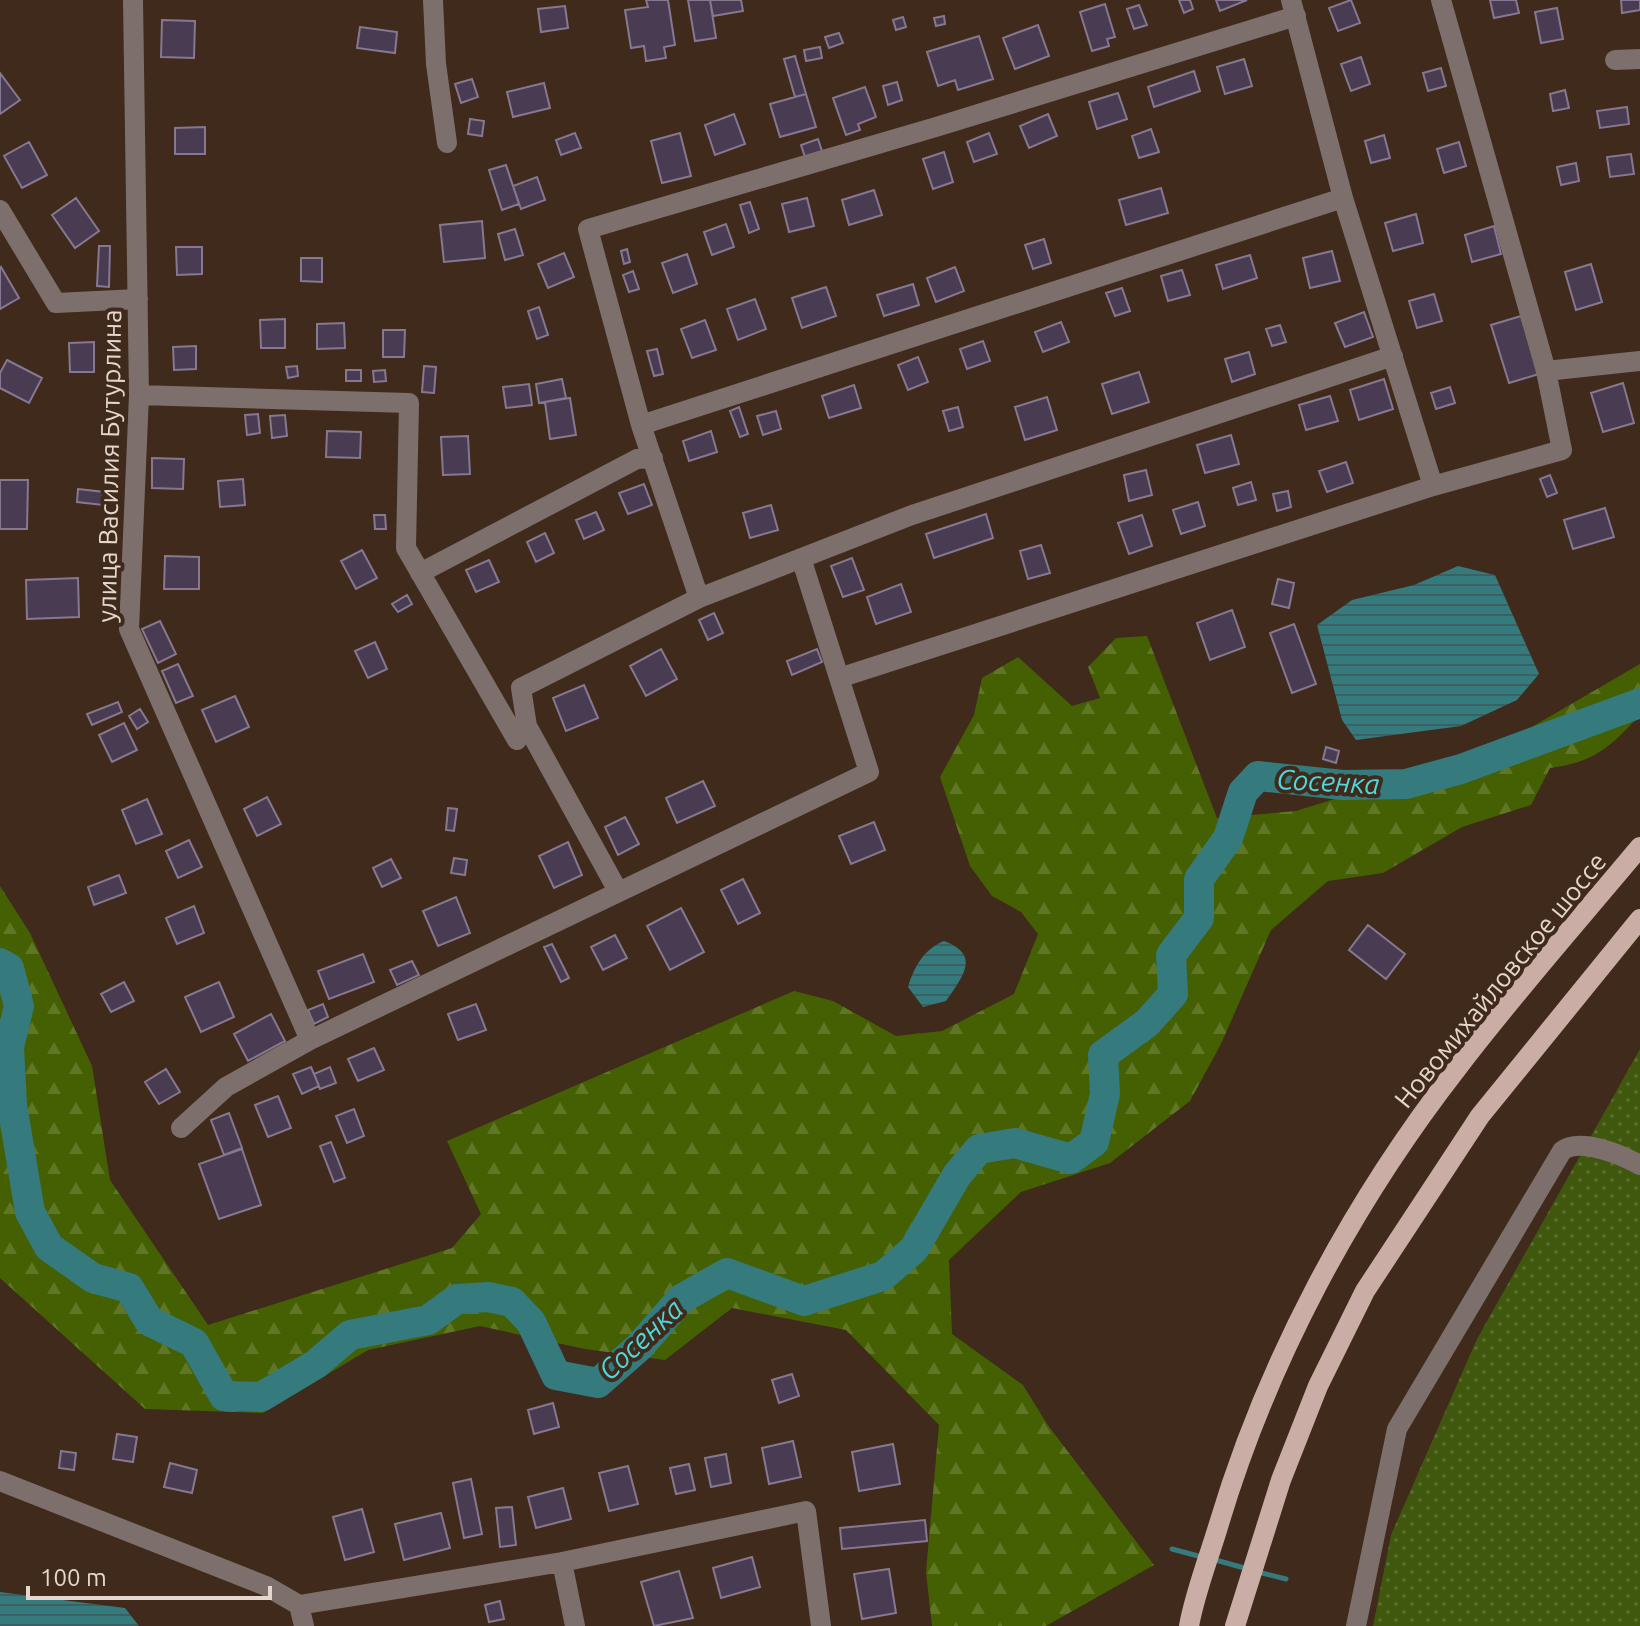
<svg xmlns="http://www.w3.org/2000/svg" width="1640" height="1626" font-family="Ubuntu,sans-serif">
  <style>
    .grass { fill: url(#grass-dots) }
    .forest { fill: url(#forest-firs) }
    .water { fill: url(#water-rules) }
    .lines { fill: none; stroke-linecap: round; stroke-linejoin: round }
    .stream { stroke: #357a7d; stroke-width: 5 }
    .river { stroke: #357a7d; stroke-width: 30 }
    .building { fill: #493b51; stroke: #867890; stroke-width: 2 }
    .minor { stroke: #7d6f6b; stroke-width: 20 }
    .major { stroke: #caaea6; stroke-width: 20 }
    .labels { text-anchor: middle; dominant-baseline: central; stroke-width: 8; stroke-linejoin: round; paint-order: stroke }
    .street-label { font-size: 26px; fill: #e5d7ce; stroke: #3f2a1b }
    .water-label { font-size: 28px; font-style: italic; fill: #4ed7dd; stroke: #3f2a1b }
  </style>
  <defs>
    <pattern id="grass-dots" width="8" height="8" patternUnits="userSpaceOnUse" patternTransform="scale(2)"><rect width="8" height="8" fill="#40580d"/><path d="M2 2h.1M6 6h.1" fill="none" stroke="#5b6f2f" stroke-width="1.8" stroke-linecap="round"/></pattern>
    <pattern id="forest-firs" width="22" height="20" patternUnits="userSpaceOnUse" patternTransform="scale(2)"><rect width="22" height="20" fill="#446002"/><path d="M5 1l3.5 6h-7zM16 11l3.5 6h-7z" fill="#5f7626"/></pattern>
    <pattern id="water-rules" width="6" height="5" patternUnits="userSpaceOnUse" patternTransform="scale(2)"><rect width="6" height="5" fill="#357a7d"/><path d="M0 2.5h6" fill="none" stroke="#3c6061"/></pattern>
  </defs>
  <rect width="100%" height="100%" fill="#3f2a1b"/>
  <path class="grass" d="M1640 1049V1626H1373L1391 1535 1477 1339Z"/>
  <path class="forest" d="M1147 636 1217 818 1296 811 1494 749 1640 664V715C1609 748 1595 762 1550 768L1531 805 1462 827 1383 873 1328 881 1271 930 1221 1044 1190 1101 1110 1163 1021 1192 949 1260 952 1334 1023 1385 1047 1424 1154 1565 1046 1626H932L926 1572 939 1425 846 1330 732 1308 665 1360 585 1349 480 1326 368 1350 263 1413 145 1409 0 1278V886L30 933 92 1066 110 1180 208 1325 452 1248 481 1214 447 1141 794 991 833 1001 896 1036 942 1031 1014 994 1038 934 1021 912 992 896 970 866 940 777 974 715 982 678 1018 657 1072 706 1100 698 1088 667 1116 638Z"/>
  <path class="water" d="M1458 566 1495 575 1539 674 1517 700 1461 726 1356 740 1342 720 1317 625 1352 600 1414 585Z
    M944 941C982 955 962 977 946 1001L923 1007 908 987C914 967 924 949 944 941Z
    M0 1592 125 1608 139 1626H0Z"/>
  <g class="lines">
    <path class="stream" d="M1172 1549 1202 1557
      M1212 1559 1248 1569
      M1258 1572 1286 1579"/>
    <path class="river" d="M0 963 9 968 19 1006 9 1047 12 1105 30 1212 49 1247 93 1278 129 1288 149 1321 194 1343 224 1396 261 1397 316 1364 350 1335 428 1320 457 1299 488 1297 512 1302 531 1322 556 1375 598 1383 639 1347 681 1299 727 1273 804 1301 883 1276 914 1249 957 1175 979 1149 1015 1143 1071 1159 1094 1142 1105 1094 1103 1055 1147 1023 1173 994 1171 955 1199 918V879L1228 838 1243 792 1258 776 1343 785 1406 784 1461 769 1640 703"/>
  </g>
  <path class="building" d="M646 0H668L675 45 664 47 666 58 646 61 644 46 631 48 625 10 648 7Z
    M688 0H710L716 38 695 41Z
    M710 0H741L743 11 713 16Z
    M1179 0H1190L1193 9 1184 13Z
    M1216 0H1247L1220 11Z
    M1351 0 1360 23 1338 31 1329 8Z
    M1490 0H1516L1519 13 1494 18Z
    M1621 0H1640V10L1622 13Z
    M1105 4 1115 37 1107 39 1109 46 1092 51 1080 12Z
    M1139 5 1147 25 1134 29 1127 9Z
    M565 6 568 28 541 32 538 9Z
    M1557 8 1563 39 1541 43 1535 12Z
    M944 16 945 24 936 26 934 18Z
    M903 17 906 27 896 30 893 20Z
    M162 20 195 21 194 58 161 57Z
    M1038 25 1049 56 1015 69 1003 38Z
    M360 27 397 32 395 53 357 48Z
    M839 33 843 43 829 48 825 37Z
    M979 36 993 79 958 90 955 80 938 86 927 52Z
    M820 47 822 58 806 61 804 50Z
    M795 56 806 94 795 97 784 59Z
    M1361 57 1370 84 1351 91 1341 64Z
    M1244 59 1252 86 1225 94 1217 67Z
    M1441 68 1446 86 1428 91 1423 73Z
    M1194 71 1200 91 1154 107 1148 87Z
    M0 73 20 100 0 114Z
    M472 79 478 97 461 103 455 84Z
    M897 82 902 100 888 105 883 86Z
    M544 83 550 108 513 117 507 92Z
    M865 87 876 117 858 124 860 130 846 135 833 98Z
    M1565 90 1569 108 1553 111 1550 94Z
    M1118 93 1127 119 1097 129 1089 102Z
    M806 94 816 127 780 137 770 104Z
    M1627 107 1629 124 1600 128 1597 111Z
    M734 114 745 144 715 155 705 125Z
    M1048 114 1057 136 1029 148 1020 126Z
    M470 119 484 121 482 136 468 134Z
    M205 127V154H175V128Z
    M1151 129 1159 152 1139 158 1132 136Z
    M575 133 581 148 561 155 556 140Z
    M680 133 691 176 662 183 651 141Z
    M989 133 997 154 974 162 967 142Z
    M1384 135 1390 158 1371 163 1365 141Z
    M818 139 822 151 805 157 801 145Z
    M29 142 47 175 22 188 4 156Z
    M1459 142 1466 166 1444 173 1437 149Z
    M944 152 953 182 933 189 923 159Z
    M1631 154 1634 174 1610 177 1607 157Z
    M1576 163 1579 181 1561 185 1557 167Z
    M506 165 519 204 502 210 489 170Z
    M537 177 545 200 521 209 513 186Z
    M1161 188 1168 213 1126 225 1119 200Z
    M874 190 882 215 849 225 842 200Z
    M76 198 99 231 75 248 52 215Z
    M807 198 814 226 789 232 782 204Z
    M750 202 759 229 749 233 740 205Z
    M1416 214 1423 243 1393 251 1385 223Z
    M482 221 485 258 444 262 440 225Z
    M726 224 734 247 712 255 704 232Z
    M1494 226 1501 254 1472 262 1465 235Z
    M515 229 523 255 505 260 498 234Z
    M1044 239 1051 263 1033 269 1025 245Z
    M99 246H110L109 287 97 286Z
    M176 247H202V274L177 275Z
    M627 249 630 262 624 264 621 251Z
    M1332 251 1340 281 1310 288 1303 258Z
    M564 253 574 277 548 288 538 264Z
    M687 254 697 284 673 293 662 263Z
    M1250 255 1257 278 1223 289 1216 265Z
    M301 258H322V282L301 281Z
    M1591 264 1602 302 1576 310 1565 272Z
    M1 267 19 298 0 309V268Z
    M955 267 964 291 936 302 927 278Z
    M1182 270 1190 295 1168 301 1161 276Z
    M633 271 639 289 629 292 623 275Z
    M913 284 919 305 884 316 877 295Z
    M826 287 836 316 802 328 792 298Z
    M1122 288 1130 311 1115 316 1106 293Z
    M1434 294 1442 321 1417 328 1409 301Z
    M755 299 766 329 738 340 727 309Z
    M539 307 548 335 537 339 528 311Z
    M1364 312 1373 337 1345 347 1335 323Z
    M1521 316 1539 374 1509 383 1491 325Z
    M285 319V348H261L260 320Z
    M705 320 716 350 692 358 681 329Z
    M1061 322 1069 342 1043 352 1035 332Z
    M344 323 345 348 317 349V324Z
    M1280 325 1286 342 1272 346 1266 329Z
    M383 330H405L404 357H383Z
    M983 341 990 361 967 369 960 349Z
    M94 342V372H70L69 343Z
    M196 346V369L174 370 173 347Z
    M657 349 663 374 654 376 647 351Z
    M1249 352 1255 374 1232 382 1225 359Z
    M918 357 928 382 908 390 898 365Z
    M7 360 42 378 29 403 0 388V373Z
    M297 366 298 376 288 378 286 367Z
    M424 366 436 367 434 393 422 392Z
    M346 370H361V381H346Z
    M385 370 386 381 374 382 373 371Z
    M1139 372 1149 402 1112 414 1102 384Z
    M562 379 566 398 539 403 536 384Z
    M1384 379 1393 409 1359 420 1350 390Z
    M1623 383 1634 423 1603 432 1591 393Z
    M529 384 532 405 506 408 503 387Z
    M854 385 861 408 829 418 822 396Z
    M1450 387 1455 403 1436 409 1431 393Z
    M1330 396 1338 421 1306 430 1299 405Z
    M1047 397 1057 430 1025 440 1015 407Z
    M570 398 576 435 550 439 545 402Z
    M739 407 748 434 740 437 730 411Z
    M958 407 963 427 949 431 943 411Z
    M776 411 781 429 763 435 757 416Z
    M258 414 260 433 247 435 245 415Z
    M285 415 287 436 272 438 270 416Z
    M327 431 361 432 360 458 326 457Z
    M711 431 717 452 689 461 683 441Z
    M1231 435 1239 464 1205 473 1197 445Z
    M468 436 470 474 443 475 441 437Z
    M152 458 184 459 183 489 152 488Z
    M1346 462 1353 483 1327 492 1319 471Z
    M1146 470 1152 495 1129 501 1124 475Z
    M1550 475 1557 493 1547 497 1540 479Z
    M243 479 245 505 220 507 218 481Z
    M0 480H28L27 529H0Z
    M1251 482 1256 500 1238 505 1233 488Z
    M644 484 652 505 628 514 619 493Z
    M78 489 104 492 103 505 77 502Z
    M1288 491 1291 507 1277 511 1273 494Z
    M1198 502 1205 526 1181 534 1173 510Z
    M771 505 778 530 750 538 743 513Z
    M1605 508 1614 537 1573 549 1564 520Z
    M596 512 604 530 584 539 576 520Z
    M986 514 993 538 934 558 926 534Z
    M374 515H385L386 529H375Z
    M1142 515 1152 546 1129 554 1118 523Z
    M545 533 554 553 536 562 527 542Z
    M1041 545 1050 573 1028 579 1020 551Z
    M362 550 377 578 356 589 341 561Z
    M165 556 199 557V589H164Z
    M852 558 864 590 843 597 831 566Z
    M489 560 499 582 476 592 466 570Z
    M78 578 79 617 27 619 26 580Z
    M1278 579 1294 583 1289 608 1272 604Z
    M901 584 911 612 876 624 867 597Z
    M407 595 412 604 398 612 392 604Z
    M1232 610 1245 647 1210 660 1197 623Z
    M714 613 723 633 708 640 699 620Z
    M160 621 176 654 158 663 142 629Z
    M1294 624 1316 684 1292 693 1270 633Z
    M375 642 387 669 368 678 355 651Z
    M661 649 677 679 646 696 630 666Z
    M817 649 822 662 792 675 787 661Z
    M178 664 193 696 176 703 162 671Z
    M584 685 598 718 566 731 553 698Z
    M235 696 249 727 216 742 202 710Z
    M118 702 122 712 92 725 87 714Z
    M140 709 148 722 137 729 129 716Z
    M124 723 137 750 112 762 99 735Z
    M1326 747 1339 751 1336 763 1323 759Z
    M703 781 715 806 677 823 666 798Z
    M267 797 281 824 257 836 244 809Z
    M147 799 162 834 136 844 122 810Z
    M448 808 457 809 454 831 446 830Z
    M625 817 639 844 618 855 605 827Z
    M874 822 885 850 851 864 839 836Z
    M189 840 202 867 178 878 166 851Z
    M568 842 582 875 554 888 539 856Z
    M454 858 467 860 465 875 451 873Z
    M391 859 401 878 382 887 373 868Z
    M119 875 126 893 94 905 88 887Z
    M743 879 760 913 738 924 721 890Z
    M456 897 470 933 438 946 423 911Z
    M194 906 204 933 177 944 166 918Z
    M681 908 704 952 670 970 647 926Z
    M1368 925 1405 954 1386 979 1349 950Z
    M615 935 627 958 603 970 591 947Z
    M552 944 569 978 561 982 544 947Z
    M363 954 374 982 329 999 318 971Z
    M412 961 419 975 397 985 390 970Z
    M124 982 134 1001 111 1012 101 994Z
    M219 982 234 1017 201 1032 185 997Z
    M323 1004 328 1017 314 1024 308 1010Z
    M476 1004 486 1030 458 1040 448 1014Z
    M271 1014 285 1041 248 1061 234 1034Z
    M374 1048 384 1070 358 1081 348 1059Z
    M311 1067 319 1086 302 1094 293 1074Z
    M330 1067 336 1083 320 1089 314 1074Z
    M166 1069 180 1092 159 1104 145 1082Z
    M278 1096 291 1128 268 1137 255 1105Z
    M354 1109 364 1136 347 1143 336 1116Z
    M229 1113 242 1148 224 1155 211 1120Z
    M331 1142 345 1178 334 1182 320 1146Z
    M242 1149 261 1205 219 1219 199 1164Z
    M792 1374 799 1396 779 1403 772 1380Z
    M553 1403 559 1427 534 1434 528 1410Z
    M117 1434 137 1437 133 1462 113 1459Z
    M793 1441 801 1477 769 1484 762 1448Z
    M893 1444 900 1484 859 1491 852 1452Z
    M61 1451 76 1453 74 1470 59 1468Z
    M726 1454 731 1483 711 1487 705 1458Z
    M170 1463 197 1470 192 1493 164 1487Z
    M689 1464 695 1490 676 1494 670 1468Z
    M628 1466 638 1504 609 1511 599 1473Z
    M471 1479 482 1534 464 1538 453 1483Z
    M563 1488 571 1519 536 1528 528 1497Z
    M512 1507 516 1545 500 1547 496 1508Z
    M362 1509 374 1552 345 1560 333 1517Z
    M441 1513 450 1548 404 1560 395 1524Z
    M925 1520 927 1541 842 1549 840 1528Z
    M752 1557 760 1587 721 1598 713 1568Z
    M889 1569 896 1613 862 1619 854 1574Z
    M679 1571 693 1618 654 1626 641 1582Z
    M500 1601 504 1619 489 1622 485 1605Z"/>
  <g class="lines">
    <path class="minor" d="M133 0 139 395 129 629 310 1040
      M433 0 436 64 447 143
      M1291 0 1343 198 1433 486
      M1615 60 1640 59
      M0 210 56 303 138 299
      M1546 371 1640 361
      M139 395 409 403 406 548 517 740
      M641 425 1343 198
      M420 573 637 459 653 458
      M699 598 641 425 588 229 936 127 1296 16
      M839 678 1433 486 1562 450 1546 371 1441 0
      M618 891 527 726 521 688 699 598 912 515 1393 356
      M181 1128 226 1087 310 1040 869 772 801 558
      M0 1481 266 1586 299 1605 562 1562 806 1511 821 1626
      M562 1562 575 1626
      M299 1605 304 1626
      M1356 1626 1397 1429 1562 1151C1580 1137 1622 1155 1640 1165"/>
    <path class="major" d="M1189 1626C1195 1593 1208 1560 1218 1527 1267 1362 1352 1203 1458 1067 1516 991 1579 920 1640 847
      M1235 1626 1281 1480 1318 1386 1365 1291 1480 1116 1640 919"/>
  </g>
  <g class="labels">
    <g class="street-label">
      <text transform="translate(109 466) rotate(-89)">улица Василия Бутурлина</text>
      <text transform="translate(1500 980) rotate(-51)">Новомихайловское шоссе</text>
    </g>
    <g class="water-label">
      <text transform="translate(1328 781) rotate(3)">Сосенка</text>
      <text transform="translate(640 1339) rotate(-43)">Сосенка</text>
    </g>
  </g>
  <path d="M28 1586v12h242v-12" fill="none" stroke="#e5d7ce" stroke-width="4"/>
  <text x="40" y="1586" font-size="24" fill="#e5d7ce" stroke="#3f2a1b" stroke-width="6" paint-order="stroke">100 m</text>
</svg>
